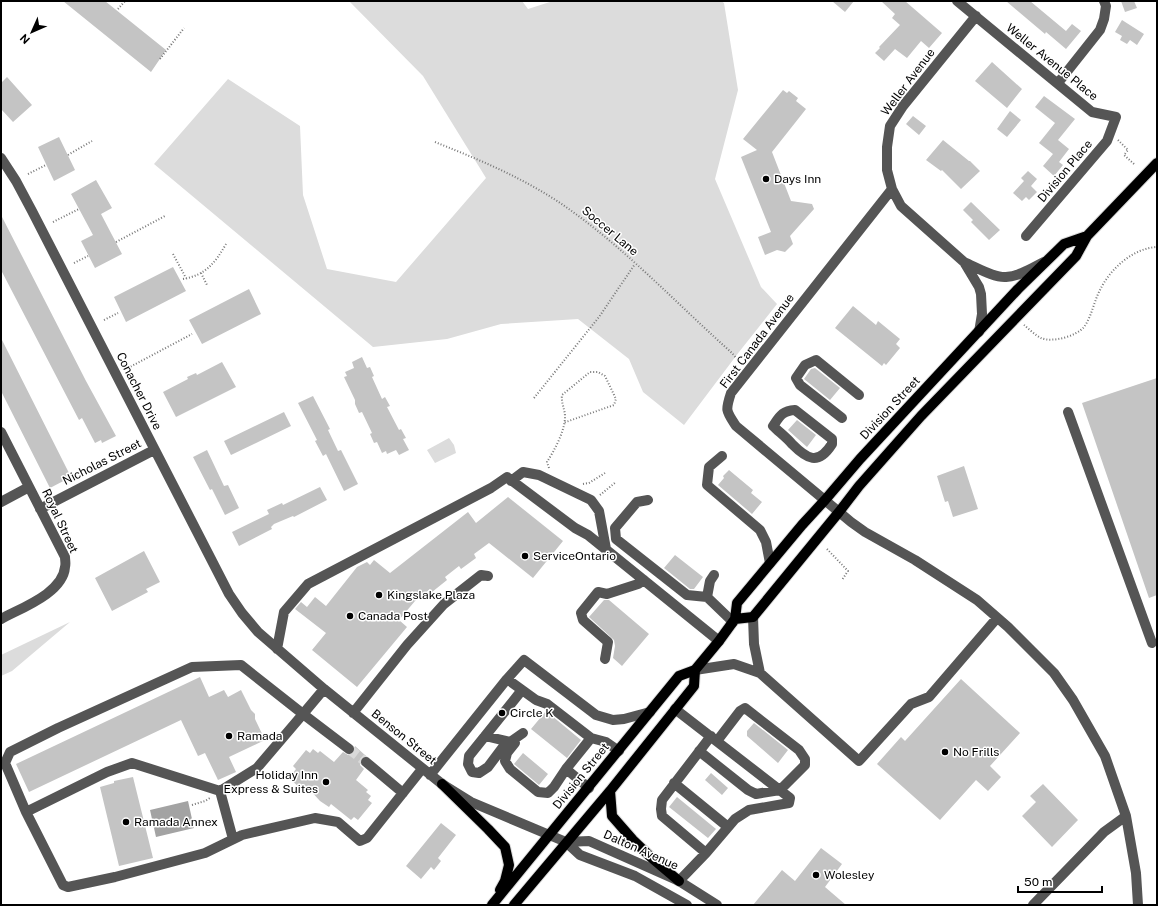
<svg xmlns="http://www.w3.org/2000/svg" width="1158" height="906" font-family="'Public Sans',sans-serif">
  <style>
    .green { fill: #dcdcdc }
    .water { fill: #a3a3a3 }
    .building { fill: #c4c4c4 }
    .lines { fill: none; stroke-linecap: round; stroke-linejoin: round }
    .minor-tunnel { stroke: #d9d9d9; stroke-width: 10; stroke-dasharray: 10 5; stroke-linecap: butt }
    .major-casing { stroke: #dbdbdb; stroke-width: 12 }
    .path { stroke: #777; stroke-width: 2; stroke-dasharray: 1 2; stroke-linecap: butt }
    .minor { stroke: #555; stroke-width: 10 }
    .major { stroke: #000; stroke-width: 10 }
    .poi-dot { fill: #000; stroke: #fff; stroke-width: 1.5 }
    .labels { text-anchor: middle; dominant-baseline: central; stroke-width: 3; stroke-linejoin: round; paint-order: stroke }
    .street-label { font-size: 12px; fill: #000; stroke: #fff }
    .poi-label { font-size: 12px; fill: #000; stroke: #fff; text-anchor: start }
  </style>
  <rect width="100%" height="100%" fill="#fff"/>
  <path class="green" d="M349 1H522L528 9 553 1H721L724 3 738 90 715 179 761 287 777 304 739 352 684 425 643 392 629 359 578 319 501 324 447 339 373 347 154 164 228 79 300 126 303 195 327 269 396 282 486 178 423 76Z
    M449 438 454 445 456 453 435 463 427 450Z
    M70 622 12 671 1 676V655Z"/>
  <path class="water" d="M188 801 194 828 156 837 150 810Z"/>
  <path class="building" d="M63 1H105L166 50 151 72Z
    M832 1H854L845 12Z
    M881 1H905L942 33 929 48 921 41 907 58 895 49 884 61 875 53 880 48 879 47 900 25 892 18 895 14Z
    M1006 1H1030L1066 31 1072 24 1081 31 1066 49 1046 32 1045 34Z
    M1121 1H1134L1137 8 1125 12Z
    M1122 20 1144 34 1137 45 1130 40 1127 44 1120 40 1122 36 1115 32Z
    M992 62 1022 89 1007 108 975 81Z
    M7 77 32 105 13 122 1 109V83Z
    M783 90 787 93 789 91 798 98 796 101 806 109 772 152 791 201 812 204 814 209 790 236 793 244 785 252 777 250 765 255 758 237 771 232 741 157 757 150 743 139Z
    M1044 96 1075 119 1058 140 1069 149 1059 162 1063 165 1054 176 1043 166 1053 154 1039 143 1055 123 1035 107Z
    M1010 111 1021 120 1007 137 997 129Z
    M913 116 926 126 919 135 906 124Z
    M59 137 75 170 54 181 38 147Z
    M943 140 969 161H970L980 171 961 189 942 170 941 171 926 160Z
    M1028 171 1037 179 1031 186 1037 192 1029 200 1026 197 1022 201 1013 193 1024 181 1021 178Z
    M96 180 112 208 101 214 122 254 95 268 81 241 93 235 71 194Z
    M971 202 1000 230 989 240 971 222 973 220 963 210Z
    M1 215 86 381 116 436 102 443 101 440 95 443 82 418 79 420 1 270Z
    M173 267 186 291 126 322 114 297Z
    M249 289 261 314 202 344 189 320Z
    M853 306 876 325 878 321 900 339 896 344 900 348 886 365 884 363 882 366 835 328Z
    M1 338 71 477 50 488 1 391Z
    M362 357 367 368 370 367 374 376 372 377 382 399 385 397 390 406 387 407 399 430 401 429 406 438 403 439 409 450 399 455 396 450 387 454 386 451 382 453 377 442 374 443 370 434 372 433 362 412 359 413 355 404V400L344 377 347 376 345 372 354 368 352 362Z
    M222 362 236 387 176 417 163 392 188 379 187 377 196 373 197 375Z
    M815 368 840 388 830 400 804 379 811 369Z
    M1157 378V595L1149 598 1082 403Z
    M313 396 330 429 328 430 338 451 341 450 358 484 344 491 326 454 323 456 315 441 317 440 298 403Z
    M284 412 291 426 231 455 224 441Z
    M797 420 816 435 807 447 788 430Z
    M207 450 224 486 228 485 239 508 225 515 212 489 210 490 193 457Z
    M964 466 978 509 953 517 948 501 945 502 937 476Z
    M729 470 753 490 751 493 762 502 752 514 718 485 724 478 723 476Z
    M320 487 327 500 294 517 293 516 274 524 271 527 272 529 239 546 232 532 269 514 267 510 282 503 283 505Z
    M508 497 563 541 533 578 489 543 474 554 476 558 461 569 459 566 445 577 447 580 432 592 430 589 415 601 399 620 407 627 357 687 312 650 326 633 295 609 301 602 307 607 315 597 326 606 357 567 367 562 370 565 374 560 390 573 468 512 476 523Z
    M144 551 160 582 146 589 148 592 112 611 95 578Z
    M675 555 703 577 694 589H690L664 568Z
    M604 600H609L649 634 622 666 613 658 615 646 614 640 589 617Z
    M200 677 209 697 224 690 228 697 241 690 251 710 255 714V719L265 740 229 757 236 772 218 780 205 753 198 756 181 720 29 792 16 764Z
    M961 679 1020 733 990 766 1001 777 988 791 976 780 940 820 877 764 901 737 905 741Z
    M546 711 581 740 567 758 531 729Z
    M754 723 788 750 778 763 747 736V731Z
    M355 746 366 756 361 758 360 760V765L364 769 356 780 368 790 366 792 371 796 368 800 372 803 358 820 354 817 351 820 331 804 329 807 320 801 309 789 306 792 300 788 289 778 296 769 293 766 306 750 310 753 313 749 318 753 320 751 334 762 343 752 348 755H352L355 750Z
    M523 753 548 774 539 785 514 764Z
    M711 773 728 788 722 795 705 780Z
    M133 777 153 858 119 866 100 787 114 783V781Z
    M1043 784 1078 820 1052 847 1022 816 1036 802 1030 796Z
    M677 797 716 829 708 838 669 807Z
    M441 823 456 835 438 858 441 861 434 870 431 867 421 879 406 866Z
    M821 848 842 864 825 887 846 905H753L782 870 795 881Z"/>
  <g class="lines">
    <path class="minor-tunnel" d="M349 749 366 762"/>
    <g class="major-casing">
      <path id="major" d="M735 619 753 617 839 512 859 486 921 416 1076 256 1087 236 1157 163
        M442 784 488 829 505 847 509 865 505 881 500 890
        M610 791 612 816 633 840 653 859 679 881
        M492 905 679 676 695 670 719 641 735 619 737 603 802 525 825 500 860 459 1018 289 1064 244 1087 236
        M514 905 610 791 694 686 695 670"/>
    </g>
    <path class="path" d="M1157 1V2
      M118 9 125 1
      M160 59 184 28
      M1118 140 1128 150 1124 155 1134 164
      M435 142C480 160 526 179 566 207 626 249 677 304 732 353L742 365
      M68 155 92 141
      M28 174 46 165
      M53 222 79 209
      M116 242 165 216
      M173 254 186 278
      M74 263 88 256
      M201 273 207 285
      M183 279C206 275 215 263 226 244
      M104 320 118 313
      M1024 325C1029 329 1035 335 1041 338 1052 343 1077 336 1084 327 1092 316 1094 301 1100 290 1110 269 1133 248 1157 247
      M128 368 192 334
      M534 398 599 317 635 264
      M549 468 547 462C554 451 565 431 565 417 565 409 561 403 562 395L590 372H598L605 376 616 399 614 405 563 423
      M583 484 589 483 605 473
      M600 495 616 482
      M827 549 848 571 842 580
      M192 805 205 801 210 798"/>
    <path class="minor" d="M957 1 1092 112 1116 117 1107 141 1026 236
      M976 16 903 106 890 126 887 147V170L892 189 901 206 964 262 979 287 981 294 982 314 979 332
      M1058 83 1100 30 1104 19 1106 6 1104 1
      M1 158 16 181 32 211 229 594 242 613 258 632 324 689 442 784 471 802 566 842 580 855 635 876 687 905
      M892 189 731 393C725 411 726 411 736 426L851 522 865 532 915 560 977 600 1008 627 1054 673 1073 700 1105 756 1126 816 1136 873 1138 905
      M964 262C976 267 994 278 1006 277 1020 276 1032 268 1044 262
      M795 410 832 439V444C818 466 807 459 792 444 786 437 779 432 773 426 780 416 782 411 795 410Z
      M1068 412 1152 643
      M842 418 800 385 796 378 805 365 816 360 859 395
      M1 432 65 557C65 560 66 564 65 567 63 593 21 608 1 619
      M722 456 709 467 707 485 760 530 766 542 770 563
      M511 481 523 472 539 475 591 500 599 511 606 549
      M648 500 637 502 615 528 616 539 687 595 707 597
      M1 502 29 487
      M40 509 154 450
      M714 575 710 581 707 597 733 622
      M753 617 754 644 760 673
      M277 649 284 612 308 584 491 488 507 477 575 528 588 535 719 641
      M605 659 608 642 583 620 581 613 598 592 607 594 638 584 644 580
      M695 670 734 664 760 673 859 761 911 704 929 697 997 618
      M507 679 536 700 547 704 591 738
      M324 689 303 714 241 665 192 667 58 728 10 752 5 763 26 812 63 885 68 887 115 877 205 853 242 835 315 818 338 822 360 841 367 838 422 769
      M522 690 469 756 468 764 472 772 479 773 488 767 503 747 523 733
      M675 709 790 798 789 803 749 810 735 819 706 853 679 881
      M353 713 407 645 444 604 481 575 488 576
      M485 736 510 742
      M515 743 507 753 505 761 510 769 538 792 548 793 554 787 566 769
      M699 751 748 790 756 794 780 790 805 765V759L799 750 745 708 740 711 717 741
      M366 762 403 793
      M430 775 507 679 524 660 596 715 613 720 624 719 650 712
      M674 783 728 827
      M589 788 566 769 591 738 606 742 619 751
      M26 812 107 772 132 763 220 791
      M233 839 220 791 257 768 303 714 349 749
      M566 842 589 841 679 881 717 905
      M706 853 662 816 661 809 662 800 711 736
      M1033 905 1104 832 1126 816"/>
    <use href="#major" class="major"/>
  </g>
  <g class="poi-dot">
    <circle cx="766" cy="179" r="4"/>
    <circle cx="525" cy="556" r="4"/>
    <circle cx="379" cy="595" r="4"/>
    <circle cx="350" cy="616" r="4"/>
    <circle cx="502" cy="713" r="4"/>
    <circle cx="229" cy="736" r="4"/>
    <circle cx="945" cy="752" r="4"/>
    <circle cx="326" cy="782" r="4"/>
    <circle cx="126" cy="822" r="4"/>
    <circle cx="816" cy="875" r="4"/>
  </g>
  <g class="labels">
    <g class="street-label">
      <text transform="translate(1052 62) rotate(39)">Weller Avenue Place</text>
      <text transform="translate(908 82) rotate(-53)">Weller Avenue</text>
      <text transform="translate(1065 171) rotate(-50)">Division Place</text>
      <text transform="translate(610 231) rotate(40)">Soccer Lane</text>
      <text transform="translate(757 341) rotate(-53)">First Canada Avenue</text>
      <text transform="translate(139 391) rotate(63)">Conacher Drive</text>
      <text transform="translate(890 408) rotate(-47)">Division Street</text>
      <text transform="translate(102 462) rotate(-27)">Nicholas Street</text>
      <text transform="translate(60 521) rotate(65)">Royal Street</text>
      <text transform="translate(404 737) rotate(39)">Benson Street</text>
      <text transform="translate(581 776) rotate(-51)">Division Street</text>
      <text transform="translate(641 850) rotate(24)">Dalton Avenue</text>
    </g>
    <g class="poi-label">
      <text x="774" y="179">Days Inn</text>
      <text x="533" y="556">ServiceOntario</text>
      <text x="387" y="595">Kingslake Plaza</text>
      <text x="358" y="616">Canada Post</text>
      <text x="510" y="713">Circle K</text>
      <text x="237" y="736">Ramada</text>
      <text x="953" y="752">No Frills</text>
      <text x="318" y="775" text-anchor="end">Holiday Inn<tspan x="318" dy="14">Express &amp; Suites</tspan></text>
      <text x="134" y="822">Ramada Annex</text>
      <text x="824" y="875">Wolesley</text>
    </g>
  </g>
  <rect width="1158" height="906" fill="none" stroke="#000000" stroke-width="4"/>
  <g transform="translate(32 32) rotate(225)" stroke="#ffffff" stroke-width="3" paint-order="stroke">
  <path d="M0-3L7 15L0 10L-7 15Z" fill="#000000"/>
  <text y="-6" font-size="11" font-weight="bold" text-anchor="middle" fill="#000000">N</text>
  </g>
  <path d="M1018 886v6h84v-6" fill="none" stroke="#000000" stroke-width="2"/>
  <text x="1024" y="886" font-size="12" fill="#000000" stroke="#ffffff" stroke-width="3" paint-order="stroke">50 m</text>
</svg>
